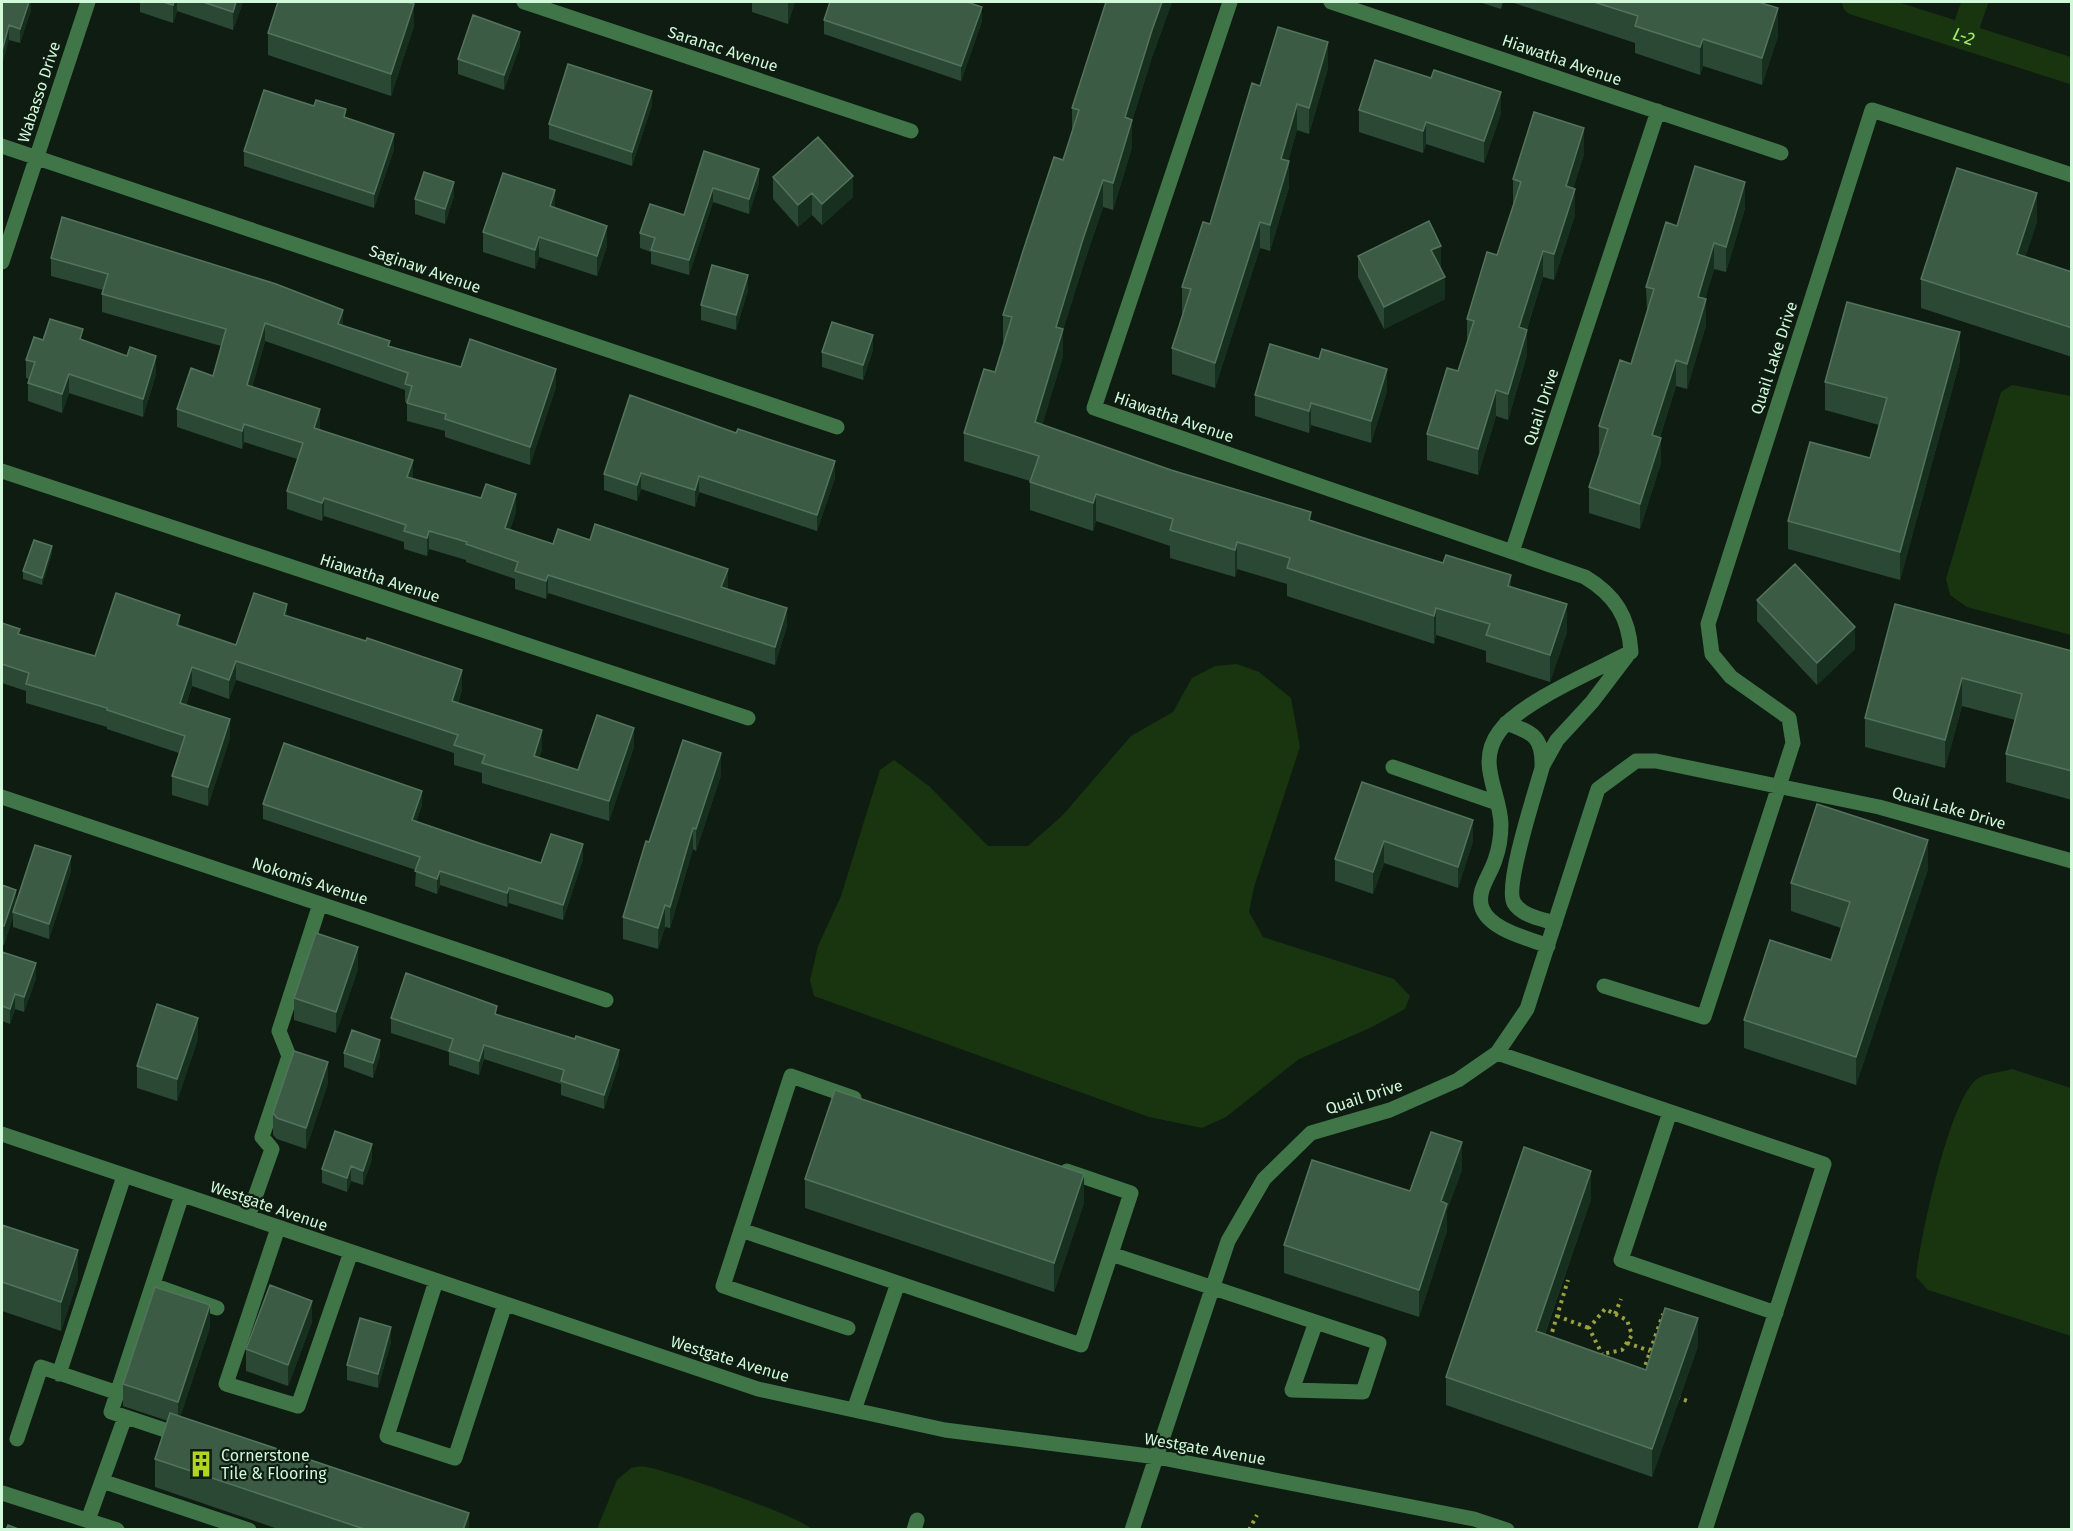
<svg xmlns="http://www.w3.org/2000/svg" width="2073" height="1531" font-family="'Fira Sans',sans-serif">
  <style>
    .water { fill: #19350f }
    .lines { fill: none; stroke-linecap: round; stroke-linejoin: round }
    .canal { stroke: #19350f; stroke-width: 26 }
    .path { stroke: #9ca03d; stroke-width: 4; stroke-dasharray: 3 4.5; stroke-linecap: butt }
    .minor { stroke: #407547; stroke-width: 15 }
    .wall { fill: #2a4833 }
    .shaded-wall { fill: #172f1e }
    .building { fill: #3c5b44; stroke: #53745c; stroke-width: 1.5 }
    .labels { text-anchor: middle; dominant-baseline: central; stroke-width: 4.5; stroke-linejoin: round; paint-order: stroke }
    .street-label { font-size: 16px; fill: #d1f8d9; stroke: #0e1c12 }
    .poi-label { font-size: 16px; fill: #d1f8d9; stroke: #0e1c12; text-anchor: start }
    .water-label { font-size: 18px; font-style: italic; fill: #a4ea6d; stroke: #0e1c12 }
  </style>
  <rect width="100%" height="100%" fill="#0e1c12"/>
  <path class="water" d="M2012 385 2071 396V635L1967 607 1950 595 1946 579 2001 392Z
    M1237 664 1259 672 1291 698 1300 747 1254 887 1249 912 1263 937 1394 979 1410 996 1405 1009 1372 1027 1299 1059 1226 1117 1202 1128 1149 1117 814 996 810 980 818 946 841 896 880 770 894 760 929 786 988 846H1028L1062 816 1131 736 1173 712 1192 678 1215 666Z
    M2012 1069 2071 1088V1336L1928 1290 1916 1277C1920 1240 1949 1100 1977 1079 1985 1073 2003 1072 2012 1069Z
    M631 1468C636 1467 641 1466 646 1467 665 1469 804 1518 811 1529H597L617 1480Z"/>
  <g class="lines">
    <g class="canal">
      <path id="s1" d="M1855 2 2072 71"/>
      <path d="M1963 36 1975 2"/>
    </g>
    <path class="path" d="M1615 1314 1621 1299
      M1557 1316 1589 1328
      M1550 1339 1568 1280
      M1627 1343 1650 1351
      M1601 1357 1602 1354 1622 1350 1632 1335 1627 1320 1605 1309 1589 1328 1602 1354
      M1643 1372 1663 1314
      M1677 1397 1690 1402
      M1249 1530 1257 1515"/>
    <path class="minor" d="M524 2 911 131
      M1230 2 1094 408 1585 577C1615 595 1629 617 1631 652
      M1331 2 1781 153
      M2 146 837 427
      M2 262 88 2
      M2 471 748 718
      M1512 552 1658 111
      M1506 723C1534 733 1543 737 1542 768 1536 790 1504 887 1514 903 1522 916 1542 919 1555 923
      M1543 765 1557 740 1592 702 1627 656
      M1393 767 1497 803
      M2 797 606 1000
      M1548 946C1528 938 1490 930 1482 908 1476 891 1490 876 1495 860 1499 849 1501 836 1501 824 1500 792 1476 763 1499 732 1520 702 1597 670 1631 652
      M1604 986 1704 1017 1793 743 1789 718 1731 677 1712 654 1708 624 1872 110 2072 175
      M1497 1053 1824 1164 1705 1530
      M1670 1112 1621 1260 1776 1313
      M2 1134 758 1389 945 1430 1157 1457 1474 1519 1507 1530
      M182 1195 111 1412 183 1436
      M248 1217 272 1149 262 1137 289 1056 279 1031 320 904
      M278 1228 226 1384 298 1406 351 1252
      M741 1230 898 1283
      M1111 1254 1379 1343 1363 1392 1292 1390 1316 1322
      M436 1281 387 1436 455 1458 505 1304
      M153 1285 217 1308
      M848 1328 723 1286 791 1076 854 1098
      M59 1374 124 1176
      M854 1410 898 1283 1081 1345 1131 1193 1067 1171
      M17 1439 41 1367 118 1393
      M102 1481 125 1417
      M2 1493 117 1530
      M88 1520 102 1481 249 1530
      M914 1530 917 1520
      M1132 1530 1228 1241 1264 1179 1311 1133 1390 1110 1458 1080 1497 1053 1527 1009 1598 789 1636 761H1656L1879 807 2072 861"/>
  </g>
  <path class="wall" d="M2 2H31V10L20 43 9 40Z
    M140 2H243L233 30 177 11 173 23 140 12Z
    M752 2H795L788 24 752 12Z
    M1106 2H1172L1152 57 1132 121V147L1113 210 1103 207 1083 266 1063 330V356L1042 425 1311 521 1511 587 1567 632 1550 682 1486 662V651L1436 635 1434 644 1287 596V584L1237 569 1235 577 1170 558V546L1096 521 1093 531 1030 510V481L964 461V433L995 372 1004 342H1003V315L1063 160 1072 134V108Z
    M1479 2H1503L1501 9Z
    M1511 2H1758L1778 36 1762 85 1703 66 1700 75 1635 53V43Z
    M824 20 982 21 961 81 824 34Z
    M414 26 391 96 268 55V33Z
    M520 46 504 90 458 74V59Z
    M1328 68 1309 134 1297 130 1288 161 1289 187 1270 251 1260 248 1215 388 1172 374V348L1183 313H1182V287L1210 224 1260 86Z
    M1431 78 1501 113 1484 163 1426 144 1423 153 1359 132V110Z
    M652 105 632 166 549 139V124Z
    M346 118 394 149 374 208 244 166V151Z
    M704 151 759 183 749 214 713 202 689 275 651 264V252L640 248V233L684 215Z
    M1584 154 1573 189 1575 215 1554 280 1543 277 1527 329V355L1508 420 1496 416 1478 475 1427 460V434L1458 371 1467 343V319L1497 255 1513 205V179Z
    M773 177 853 197 822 225 812 215 798 227 773 199Z
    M454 196 445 224 415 214V199Z
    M555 207 607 246 597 276 539 257 535 269 483 252V232Z
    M1745 208 1726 272 1714 269 1705 299 1706 325 1687 389 1676 386 1660 437 1661 463 1640 529 1589 513V487L1601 453 1599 452V426L1631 364 1647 312 1646 287 1677 226Z
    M2037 222 2025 257 2072 272V357L1921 308V279Z
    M1358 256 1441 267 1440 268 1445 299 1384 329 1358 277Z
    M51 258 343 326 390 346 461 367 556 387 530 465 445 437V431L407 421V402H405V390L265 341 252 387 320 427V429L412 478 516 512 510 530 553 544 728 587 727 589 787 626 775 665 548 593 546 599 515 589V579L466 562V560L429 549 427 556 404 549V542L324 516 322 521 287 509V491L297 459 244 442 242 449 177 427V409L213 376 221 346 102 312V294L103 290 51 276Z
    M748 290 736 330 701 320V305Z
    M43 340H83L156 374 143 417 69 393 62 413 28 401V383L29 379 26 378V360Z
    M873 350 863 380 822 367V352Z
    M1960 361 1900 580 1788 549V521L1870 458 1879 425 1825 410V382Z
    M1387 391 1371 443 1311 425 1309 433 1255 416V395Z
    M630 395 835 478 817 531 699 492 695 507 641 489 637 501 604 490V474Z
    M52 553 42 585 23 579V571Z
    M1757 600 1855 649 1817 685 1757 621Z
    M1895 604 2072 651V800L2006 782V754L2015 720 1962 706 1945 768 1865 747V718Z
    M287 616 462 689 458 703 542 749 539 758 578 770 634 747 609 821 482 783V773L454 765V753L236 680 229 699 192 686 186 705 230 738 208 806 172 795V776L179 753 107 729V727L26 703V691L2 683V623L20 635 95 656 180 626 236 645Z
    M721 775 696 851 693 849 670 928 665 927 658 949 623 939V917L649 842Z
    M1362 782 1473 841 1458 888 1384 863 1373 894 1335 881V859Z
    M263 804 422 805 416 822 482 844 541 863 583 859 563 920 509 903 507 907 440 885 437 894 415 886 416 870 263 819Z
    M1928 869 1856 1085 1744 1048V1020L1831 960 1841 928 1791 911V883Z
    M71 871 49 939 13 927V917L4 945 2 944V885L16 903Z
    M2 952 36 978 24 1012 15 1009 10 1024 2 1021Z
    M358 969 336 1033 294 1020V998Z
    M497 1015 619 1064 604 1109 561 1095V1084L484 1059 479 1075 449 1065V1052L391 1033V1018Z
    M198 1039 177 1101 137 1088V1066Z
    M344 1053 380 1055 373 1078 344 1067Z
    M328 1083 306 1149 277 1139 273 1135V1113Z
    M372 1159 363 1185 351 1181 347 1192 322 1183V1169Z
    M1462 1170 1447 1210V1231L1419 1317 1284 1273V1245Z
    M805 1179 1084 1203 1054 1292 805 1208Z
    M1591 1199 1545 1334 1646 1370 1698 1346 1652 1477 1446 1405V1377Z
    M2 1225 78 1279 61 1331 2 1311Z
    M312 1322 288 1386 246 1371V1349Z
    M210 1327 180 1417 469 1530H281L155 1487V1459L168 1421 123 1406V1384Z
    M391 1342 378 1388 347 1380V1365Z"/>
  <path class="shaded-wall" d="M29 2H31V10L20 43V29Z
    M174 2H177V11L173 23V5Z
    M236 2H243L233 30V12Z
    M788 2H795L788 24Z
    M1162 2H1172L1152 57 1132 121V147L1113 210V183L1125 117 1152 30Z
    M414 4V26L391 96V74Z
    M982 7V21L961 81V66Z
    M1778 8V36L1762 85V58Z
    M9 25V40L2 66V51Z
    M520 32V46L504 90V75Z
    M1703 39V66L1700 75V47Z
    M1328 42V68L1309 134V108Z
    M652 91V105L632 166V152Z
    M1501 92V113L1484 163V141Z
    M1297 104V130L1281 185V159Z
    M1426 122V144L1423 153V131Z
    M1584 128V154L1566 212V186Z
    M394 134V149L374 208V194Z
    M1289 161V187L1270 251V225Z
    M759 169V183L749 214V199Z
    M853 176V197L822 225V204Z
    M1103 180V207L1083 266 1063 330V356L1035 450V422L1056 327 1083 239Z
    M454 182V196L445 224V209Z
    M1745 182V208L1726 272V247Z
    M713 188V202L689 275V260Z
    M1575 189V215L1554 280V254Z
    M555 190V210L550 206Z
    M812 193V215L798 227V205Z
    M2037 193V222L2017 283V254Z
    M1260 222V248L1215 388V363Z
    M607 226V246L597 276V256Z
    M539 237V257L535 269V250Z
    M1714 243V269L1698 323V297Z
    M1441 246V267L1431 272V250Z
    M1543 251V277L1519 353V327Z
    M748 275V290L736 330V315Z
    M1445 277V299L1384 329V307Z
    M1706 299V325L1687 389V364Z
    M343 310V328L338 324Z
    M265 323V341L247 403V385Z
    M1527 330V355L1508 420V394Z
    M1960 332V361L1900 580V552Z
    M873 335V350L863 380V365Z
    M156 356V374L143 417V399Z
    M1676 360V386L1652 461V435Z
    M556 369V387L530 465V447Z
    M1387 369V391L1371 443V421Z
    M69 374V393L62 413V394Z
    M1496 390V416L1478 475V449Z
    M1311 403V425L1309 433V411Z
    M320 409V427L314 446V428Z
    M244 424V442L242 449V431Z
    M1661 438V463L1640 529V504Z
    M413 460V478L407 477Z
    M835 461V478L817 531V515Z
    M641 473V489L637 501V485Z
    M699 476V492L695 507V490Z
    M516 494V512L505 546V528Z
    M1096 494V521L1093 531V503Z
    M324 498V516L322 521V503Z
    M429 531V549L427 556V538Z
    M1237 542V569L1235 577V550Z
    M52 546V553L42 585V578Z
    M728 569V587L721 605V587Z
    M548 575V593L546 599V581Z
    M1511 575V603L1508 586Z
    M287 604V623L284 615Z
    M1567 604V632L1550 682V655Z
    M787 608V626L775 665V647Z
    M1436 608V635L1434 644V616Z
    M180 615V634L177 625Z
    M1855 627V649L1817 685V663Z
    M236 661V680L229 699V680Z
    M192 667V686L180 722V703Z
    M462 670V689L452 720V701Z
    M1962 678V706L1945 768V740Z
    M230 719V738L208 806V787Z
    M634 728V747L609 821V801Z
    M542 730V749L534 775V756Z
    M721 753V775L696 851V829Z
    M422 791V805L412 835V820Z
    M1473 820V841L1458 888V867Z
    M693 828V849L670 928V907Z
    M1928 840V869L1856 1085V1057Z
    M1384 841V863L1373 894V872Z
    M583 844V859L563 920V905Z
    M71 856V871L49 939V924Z
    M440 871V885L437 894V879Z
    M509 888V903L507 907V893Z
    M16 890V908L13 912V917L4 945V926Z
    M665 905V927L658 949V928Z
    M358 947V969L336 1033V1012Z
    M36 963V978L24 1012V997Z
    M15 994V1009L10 1024V1009Z
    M198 1018V1039L177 1101V1079Z
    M380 1040V1055L373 1078V1063Z
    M484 1045V1059L479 1075V1061Z
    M619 1050V1064L604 1109V1095Z
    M328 1062V1083L306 1149V1128Z
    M1462 1142V1170L1447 1210V1231L1419 1317V1290L1441 1201Z
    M372 1144V1159L363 1185V1171Z
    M351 1166V1181L347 1192V1178Z
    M1591 1171V1199L1536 1359V1331Z
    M1084 1174V1203L1054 1292V1263Z
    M78 1250V1279L61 1331V1302Z
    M312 1301V1322L288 1386V1365Z
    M210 1305V1327L178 1424V1402Z
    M1698 1318V1346L1652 1477V1449Z
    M391 1327V1342L378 1388V1374Z
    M469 1513V1530H463Z"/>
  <path class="building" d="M2 2H29L20 29 9 25 2 51Z
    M163 2H174L173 5Z
    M203 2H236L233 12Z
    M278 2H406L414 4 391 74 268 33Z
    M830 2H967L982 7 961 66 824 20Z
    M1106 2H1162L1152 30 1125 117 1132 120 1113 183 1103 180 1083 239 1056 327 1063 329 1035 422 1171 470 1311 512 1309 520 1367 539 1443 563 1446 555 1511 575 1508 586 1567 604 1550 655 1486 635 1490 624 1436 608 1434 616 1287 568 1290 558 1237 542 1235 550 1170 530 1173 519 1096 494 1093 503 1030 482 1039 456 964 433 984 369 995 372 1012 317 1003 315 1023 251 1054 157 1063 160 1079 110 1072 108Z
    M1594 2H1758L1778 8 1762 58 1703 39 1700 47 1635 26 1638 16Z
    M473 15 520 32 504 75 458 59Z
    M1278 27 1328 42 1309 108 1297 104 1281 159 1289 161 1270 225 1260 222 1215 363 1172 348 1191 289 1182 287 1203 222 1210 224 1252 83 1260 86Z
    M1375 60 1431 78 1434 70 1501 92 1484 141 1426 122 1423 131 1359 110Z
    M568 64 652 91 632 152 549 124Z
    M264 90 314 106 316 100 346 109 344 117 394 134 374 194 244 151Z
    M1534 112 1584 128 1566 186 1575 189 1554 254 1543 251 1519 327 1527 330 1508 394 1496 390 1478 449 1427 434 1447 368 1458 371 1474 321 1467 319 1487 252 1497 255 1521 182 1513 179Z
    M818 137 853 176 822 204 812 193 798 205 773 177Z
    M704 151 759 169 749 199 713 188 689 260 651 250 655 238 640 233 650 204 684 215Z
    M1695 166 1745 182 1726 247 1714 243 1698 297 1706 299 1687 364 1676 360 1652 435 1661 438 1640 504 1589 487 1608 429 1599 426 1620 360 1631 364 1654 289 1646 287 1666 222 1677 226Z
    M1957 168 2037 193 2017 254 2072 272V328L1921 279Z
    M424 172 454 182 445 209 415 199Z
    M503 173 555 190 550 206 607 226 597 256 539 237 535 250 483 232Z
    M62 217 276 284 343 310 338 324 390 341 388 346 461 367 470 339 556 369 530 447 445 419 446 414 407 403 412 386 405 384 408 373 265 323 247 385 320 409 314 428 413 460 407 477 481 498 486 484 516 494 505 528 553 544 558 529 590 540 595 524 728 569 721 587 787 608 775 647 548 575 546 581 515 571 518 562 466 544 467 542 429 531 427 538 404 531 406 525 324 498 322 503 287 491 303 443 244 424 242 431 177 409 191 368 213 376 226 329 102 294 108 274 51 258Z
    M1429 221 1441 246 1431 250 1445 277 1384 307 1358 256Z
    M712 265 748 275 736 315 701 305Z
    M1847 302 1960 332 1900 552 1788 521 1810 442 1870 458 1887 398 1825 382Z
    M50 319 83 329 80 339 127 356 130 347 156 356 143 399 69 374 62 394 28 383 35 362 26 360 34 337 43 340Z
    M832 322 873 335 863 365 822 352Z
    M1270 344 1319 359 1322 349 1387 369 1371 421 1311 403 1309 411 1255 395Z
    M630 395 736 433 738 429 835 461 817 515 699 476 695 490 641 473 637 485 604 474Z
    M34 540 52 546 42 578 23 571Z
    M1795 564 1855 627 1817 663 1757 600Z
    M116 593 180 615 177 625 236 645 254 593 287 604 284 615 366 641 367 638 462 670 452 701 542 730 534 756 578 770 597 715 634 728 609 801 482 763 485 755 454 745 458 735 236 661 229 680 192 667 180 703 230 719 208 787 172 776 185 736 107 710V708L26 684 29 673 2 664V623L20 629 18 634 95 656Z
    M1895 604 2072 651V771L2006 754 2022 694 1962 678 1945 740 1865 718Z
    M683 740 721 753 696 829 693 828 670 907 665 905 658 928 623 917 646 841 649 842Z
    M284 743 422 791 412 820 482 844 541 863 551 834 583 844 563 905 509 888 507 893 440 871 437 879 415 871 420 857 263 804Z
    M1362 782 1473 820 1458 867 1384 841 1373 872 1335 859Z
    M1817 804 1928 840 1856 1057 1744 1020 1770 940 1831 960 1850 902 1791 883Z
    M35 845 71 856 49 924 13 912Z
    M2 885 16 890 4 926H2Z
    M316 933 358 947 336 1012 294 998Z
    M2 952 36 963 24 997 15 994 10 1009 2 1006Z
    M406 973 497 1006 495 1014 575 1039 576 1036 619 1050 604 1095 561 1081 564 1070 484 1045 479 1061 449 1051 453 1039 391 1018Z
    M157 1004 198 1018 177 1079 137 1066Z
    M352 1030 380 1040 373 1063 344 1053Z
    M294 1051 328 1062 306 1128 277 1118 273 1113Z
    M835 1090 1084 1174 1054 1263 805 1179Z
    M335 1131 372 1144 363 1171 351 1166 347 1178 322 1169Z
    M1431 1132 1462 1142 1441 1201 1447 1204 1419 1290 1284 1245 1312 1160 1410 1191Z
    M1524 1147 1591 1171 1536 1331 1646 1370 1665 1308 1698 1318 1652 1449 1446 1377Z
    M2 1225 78 1250 61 1302 2 1282Z
    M270 1285 312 1301 288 1365 246 1349Z
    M155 1287 210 1305 178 1402 123 1384Z
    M360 1318 391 1327 378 1374 347 1365Z
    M170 1413 469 1513 463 1530H367L155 1459Z
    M8 1525 21 1530H6Z"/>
  <defs>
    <g id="building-bare" transform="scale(2.07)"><path d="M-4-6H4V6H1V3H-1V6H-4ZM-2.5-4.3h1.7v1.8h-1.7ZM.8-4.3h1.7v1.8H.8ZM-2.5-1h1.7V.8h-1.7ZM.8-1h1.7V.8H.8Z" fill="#b2d61f" stroke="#0e1c12" stroke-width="2.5" paint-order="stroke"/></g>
  </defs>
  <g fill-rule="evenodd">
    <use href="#building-bare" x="201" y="1464"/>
  </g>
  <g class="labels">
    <g class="street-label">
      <text transform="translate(723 49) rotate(18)">Saranac Avenue</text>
      <text transform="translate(1562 60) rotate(19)">Hiawatha Avenue</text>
      <text transform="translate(39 92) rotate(-72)">Wabasso Drive</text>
      <text transform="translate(425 269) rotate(19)">Saginaw Avenue</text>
      <text transform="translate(1774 358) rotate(-72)">Quail Lake Drive</text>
      <text transform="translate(1541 407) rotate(-72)">Quail Drive</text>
      <text transform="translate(1174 417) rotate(19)">Hiawatha Avenue</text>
      <text transform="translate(380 578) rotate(18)">Hiawatha Avenue</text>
      <text transform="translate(1949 808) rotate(16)">Quail Lake Drive</text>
      <text transform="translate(310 881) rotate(18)">Nokomis Avenue</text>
      <text transform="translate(1364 1097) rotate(-18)">Quail Drive</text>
      <text transform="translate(269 1206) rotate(19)">Westgate Avenue</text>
      <text transform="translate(730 1359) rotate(17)">Westgate Avenue</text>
      <text transform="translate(1205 1449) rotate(10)">Westgate Avenue</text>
    </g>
    <g class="poi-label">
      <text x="221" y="1455">Cornerstone<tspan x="221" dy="18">Tile &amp; Flooring</tspan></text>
    </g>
    <g class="water-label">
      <text stroke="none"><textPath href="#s1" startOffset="114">L-2</textPath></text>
    </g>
  </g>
  <rect width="2073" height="1531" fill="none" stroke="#d1f8d9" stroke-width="6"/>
</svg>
